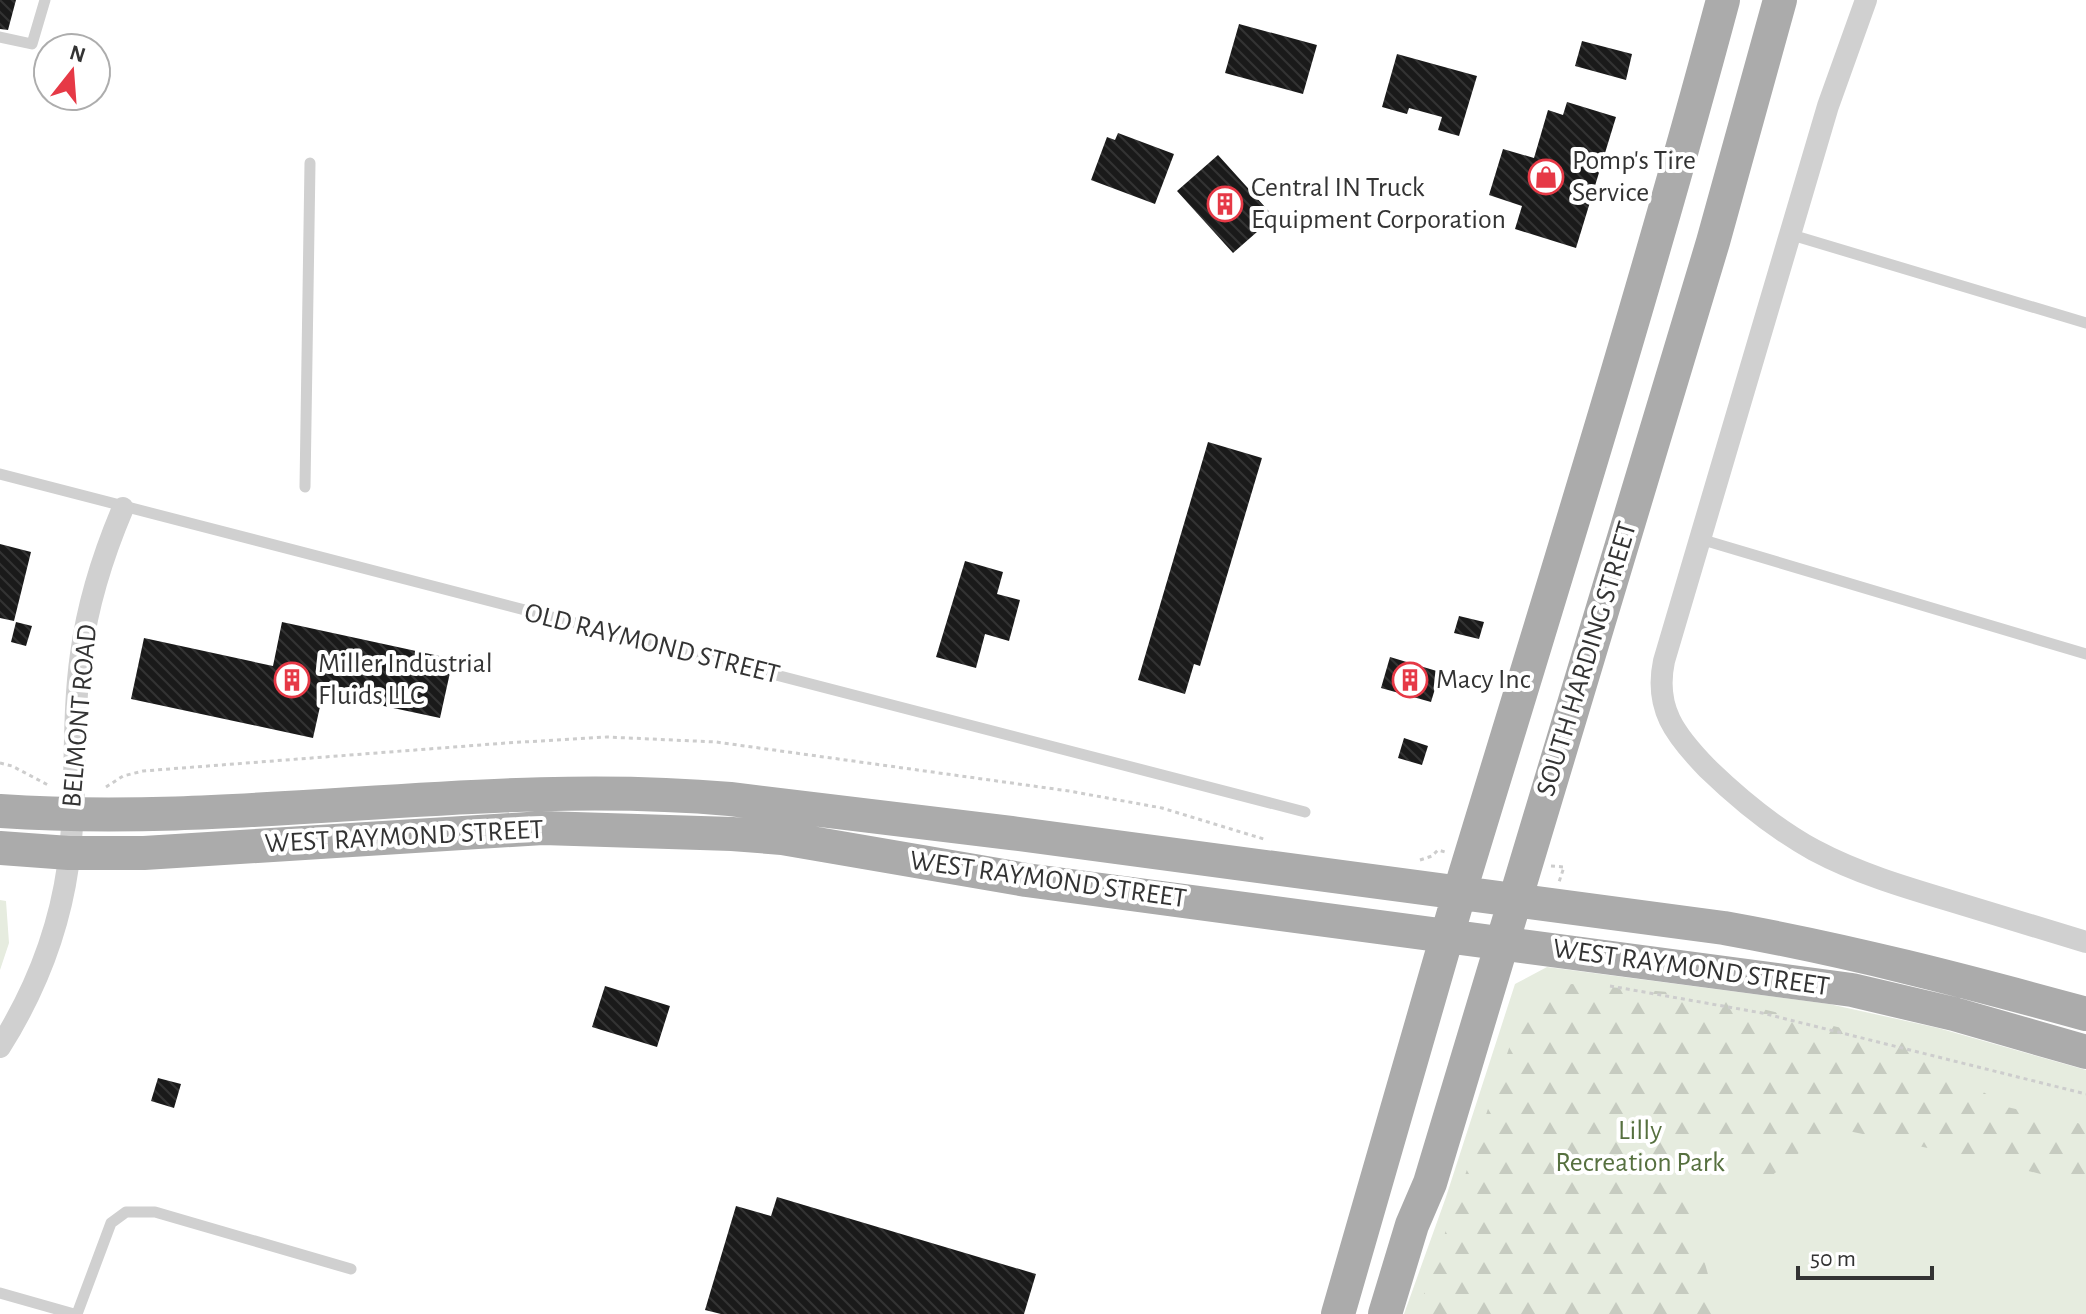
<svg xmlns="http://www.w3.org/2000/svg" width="2086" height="1314" font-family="'Alegreya Sans',sans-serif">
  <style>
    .green { fill: #e6ecdf }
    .forest { fill: url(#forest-firs) }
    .building { fill: url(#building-back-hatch) }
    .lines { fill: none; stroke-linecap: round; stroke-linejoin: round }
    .path { stroke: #cdcdcd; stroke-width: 3; stroke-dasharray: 4 4; stroke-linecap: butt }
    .service { stroke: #d0d0d0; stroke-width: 11 }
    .minor { stroke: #d0d0d0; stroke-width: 22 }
    .primary { stroke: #ababab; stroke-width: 34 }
    .labels { text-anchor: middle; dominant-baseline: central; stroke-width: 8; stroke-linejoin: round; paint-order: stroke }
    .poi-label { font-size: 28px; fill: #333; stroke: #fff; text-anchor: start }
    .street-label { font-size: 28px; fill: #333; stroke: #fff }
    .park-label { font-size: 28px; fill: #56703f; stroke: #fff }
  </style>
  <defs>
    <pattern id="forest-firs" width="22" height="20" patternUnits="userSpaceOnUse" patternTransform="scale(2)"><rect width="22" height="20" fill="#e6ecdf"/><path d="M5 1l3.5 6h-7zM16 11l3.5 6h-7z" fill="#c6cbc0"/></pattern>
    <pattern id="building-back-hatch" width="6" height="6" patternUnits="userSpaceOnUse" patternTransform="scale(2)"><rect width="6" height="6" fill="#1a1a1a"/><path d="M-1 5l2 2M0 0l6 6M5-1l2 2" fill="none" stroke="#333"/></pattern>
  </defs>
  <rect width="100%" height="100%" fill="#fff"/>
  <path class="green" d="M0 900 6 901 9 943 0 970Z
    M1547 967 1829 1004 1938 1028 2086 1070V1314H1404L1446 1197 1515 984Z"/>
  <path class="forest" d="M1572 984 1704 995 1925 1048 1958 1076 2007 1107 2086 1125V1186L2002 1164 1830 1127 1769 1178 1727 1150 1693 1134 1679 1160 1684 1188 1719 1314H1417L1516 1028 1539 991Z"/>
  <path class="building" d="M0 0H16L8 30 0 29Z
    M1239 24 1317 45 1303 94 1225 73Z
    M1582 41 1632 54 1626 80 1575 66Z
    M1397 54 1477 76 1459 136 1438 130 1442 117 1409 108 1407 114 1382 107Z
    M1567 102 1616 117 1576 248 1515 229 1522 206 1489 195 1503 149 1534 158 1548 110 1563 115Z
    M1118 133 1174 154 1155 204 1091 180 1107 137 1115 140Z
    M1218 155 1274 217 1233 253 1177 191Z
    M1208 442 1262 458 1200 666 1194 664 1185 694 1138 680Z
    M0 544 31 552 14 621 0 618Z
    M965 561 1003 572 997 594 1020 600 1009 641 985 634 976 668 936 657Z
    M1459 616 1484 622 1479 639 1454 633Z
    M16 622 32 626 26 646 11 642Z
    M282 622 453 659 440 718 323 693 313 738 131 699 144 638 273 666Z
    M1390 657 1440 672 1431 702 1381 688Z
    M1404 738 1428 746 1422 765 1398 758Z
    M605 986 670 1006 657 1047 592 1027Z
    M158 1078 181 1084 174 1108 151 1101Z
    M777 1197 1036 1274 1024 1314H721L705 1310 736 1206 771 1216Z"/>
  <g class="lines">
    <path class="path" d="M0 763 12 766 48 785
      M106 787 123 776 143 771 506 743 607 737 716 742 1069 791 1162 808 1267 840
      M1420 860 1432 856 1438 850 1445 852
      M1551 866 1564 867 1559 882
      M1610 986 1762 1013 2086 1094"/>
    <path class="service" d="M0 37 32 44 45 0
      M1792 235 2086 323
      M0 474 1305 812
      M305 487 310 163
      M1700 539 2086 654
      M0 1293 74 1314
      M77 1314 111 1223 126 1212H155L351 1269"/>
    <path class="minor" d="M1866 0 1828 106 1664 661C1654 708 1675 735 1707 768 1739 799 1774 828 1814 850 1857 873 1904 887 1951 901 1996 915 2041 928 2086 942
      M0 1047C34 993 59 930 68 866 78 796 71 724 81 654 88 602 103 555 123 508"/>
    <path class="primary" d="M0 811C243 828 486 777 730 799L1011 833 1724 928C1847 950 1966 981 2086 1014
      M0 848 69 853H144L543 828 732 834 782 838 1026 880 1852 990 1954 1014 2086 1052
      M1338 1314C1380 1173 1418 1032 1460 891 1550 595 1643 299 1723 0
      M1385 1314 1412 1225 1430 1183 1713 242 1780 0"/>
  </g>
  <defs>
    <g id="shop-ring" transform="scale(1.8)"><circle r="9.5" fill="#fff" stroke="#e63946" stroke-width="1.5"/><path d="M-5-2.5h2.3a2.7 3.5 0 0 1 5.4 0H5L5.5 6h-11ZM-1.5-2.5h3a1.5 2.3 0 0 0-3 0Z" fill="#e63946"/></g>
    <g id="building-ring" transform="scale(1.8)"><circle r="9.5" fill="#fff" stroke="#e63946" stroke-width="1.5"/><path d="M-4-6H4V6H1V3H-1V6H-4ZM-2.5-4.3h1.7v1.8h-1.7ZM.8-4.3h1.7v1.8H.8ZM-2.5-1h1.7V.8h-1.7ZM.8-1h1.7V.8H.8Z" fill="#e63946"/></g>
  </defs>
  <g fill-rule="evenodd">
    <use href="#shop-ring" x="1546" y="177"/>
    <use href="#building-ring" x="1225" y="204"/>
    <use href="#building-ring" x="292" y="680"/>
    <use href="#building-ring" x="1410" y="680"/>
  </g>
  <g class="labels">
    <g class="poi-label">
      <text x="1572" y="161">Pomp's Tire<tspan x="1572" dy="32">Service</tspan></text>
      <text x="1251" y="188">Central IN Truck<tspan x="1251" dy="32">Equipment Corporation</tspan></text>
      <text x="318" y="664">Miller Industrial<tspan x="318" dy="32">Fluids LLC</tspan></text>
      <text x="1436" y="680">Macy Inc</text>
    </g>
    <g class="street-label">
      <text transform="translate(652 644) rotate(14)">OLD RAYMOND STREET</text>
      <text transform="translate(1587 659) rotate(-73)">SOUTH HARDING STREET</text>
      <text transform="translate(80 716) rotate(-85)">BELMONT ROAD</text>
      <text transform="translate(404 837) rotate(-3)">WEST RAYMOND STREET</text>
      <text transform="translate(1048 880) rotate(8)">WEST RAYMOND STREET</text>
      <text transform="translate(1691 968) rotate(8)">WEST RAYMOND STREET</text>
    </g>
    <g class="park-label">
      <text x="1640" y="1131">Lilly<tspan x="1640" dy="32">Recreation Park</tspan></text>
    </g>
  </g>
  <g transform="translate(72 72) rotate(17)"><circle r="38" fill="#ffffff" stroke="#adadad" stroke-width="2"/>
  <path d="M0-6L14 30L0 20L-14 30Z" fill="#e63946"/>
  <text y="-12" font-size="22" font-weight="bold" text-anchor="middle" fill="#333333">N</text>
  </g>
  <path d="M1798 1266v12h134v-12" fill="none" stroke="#333333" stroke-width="4"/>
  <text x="1810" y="1266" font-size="24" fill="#333333" stroke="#ffffff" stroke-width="6" paint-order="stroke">50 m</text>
</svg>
